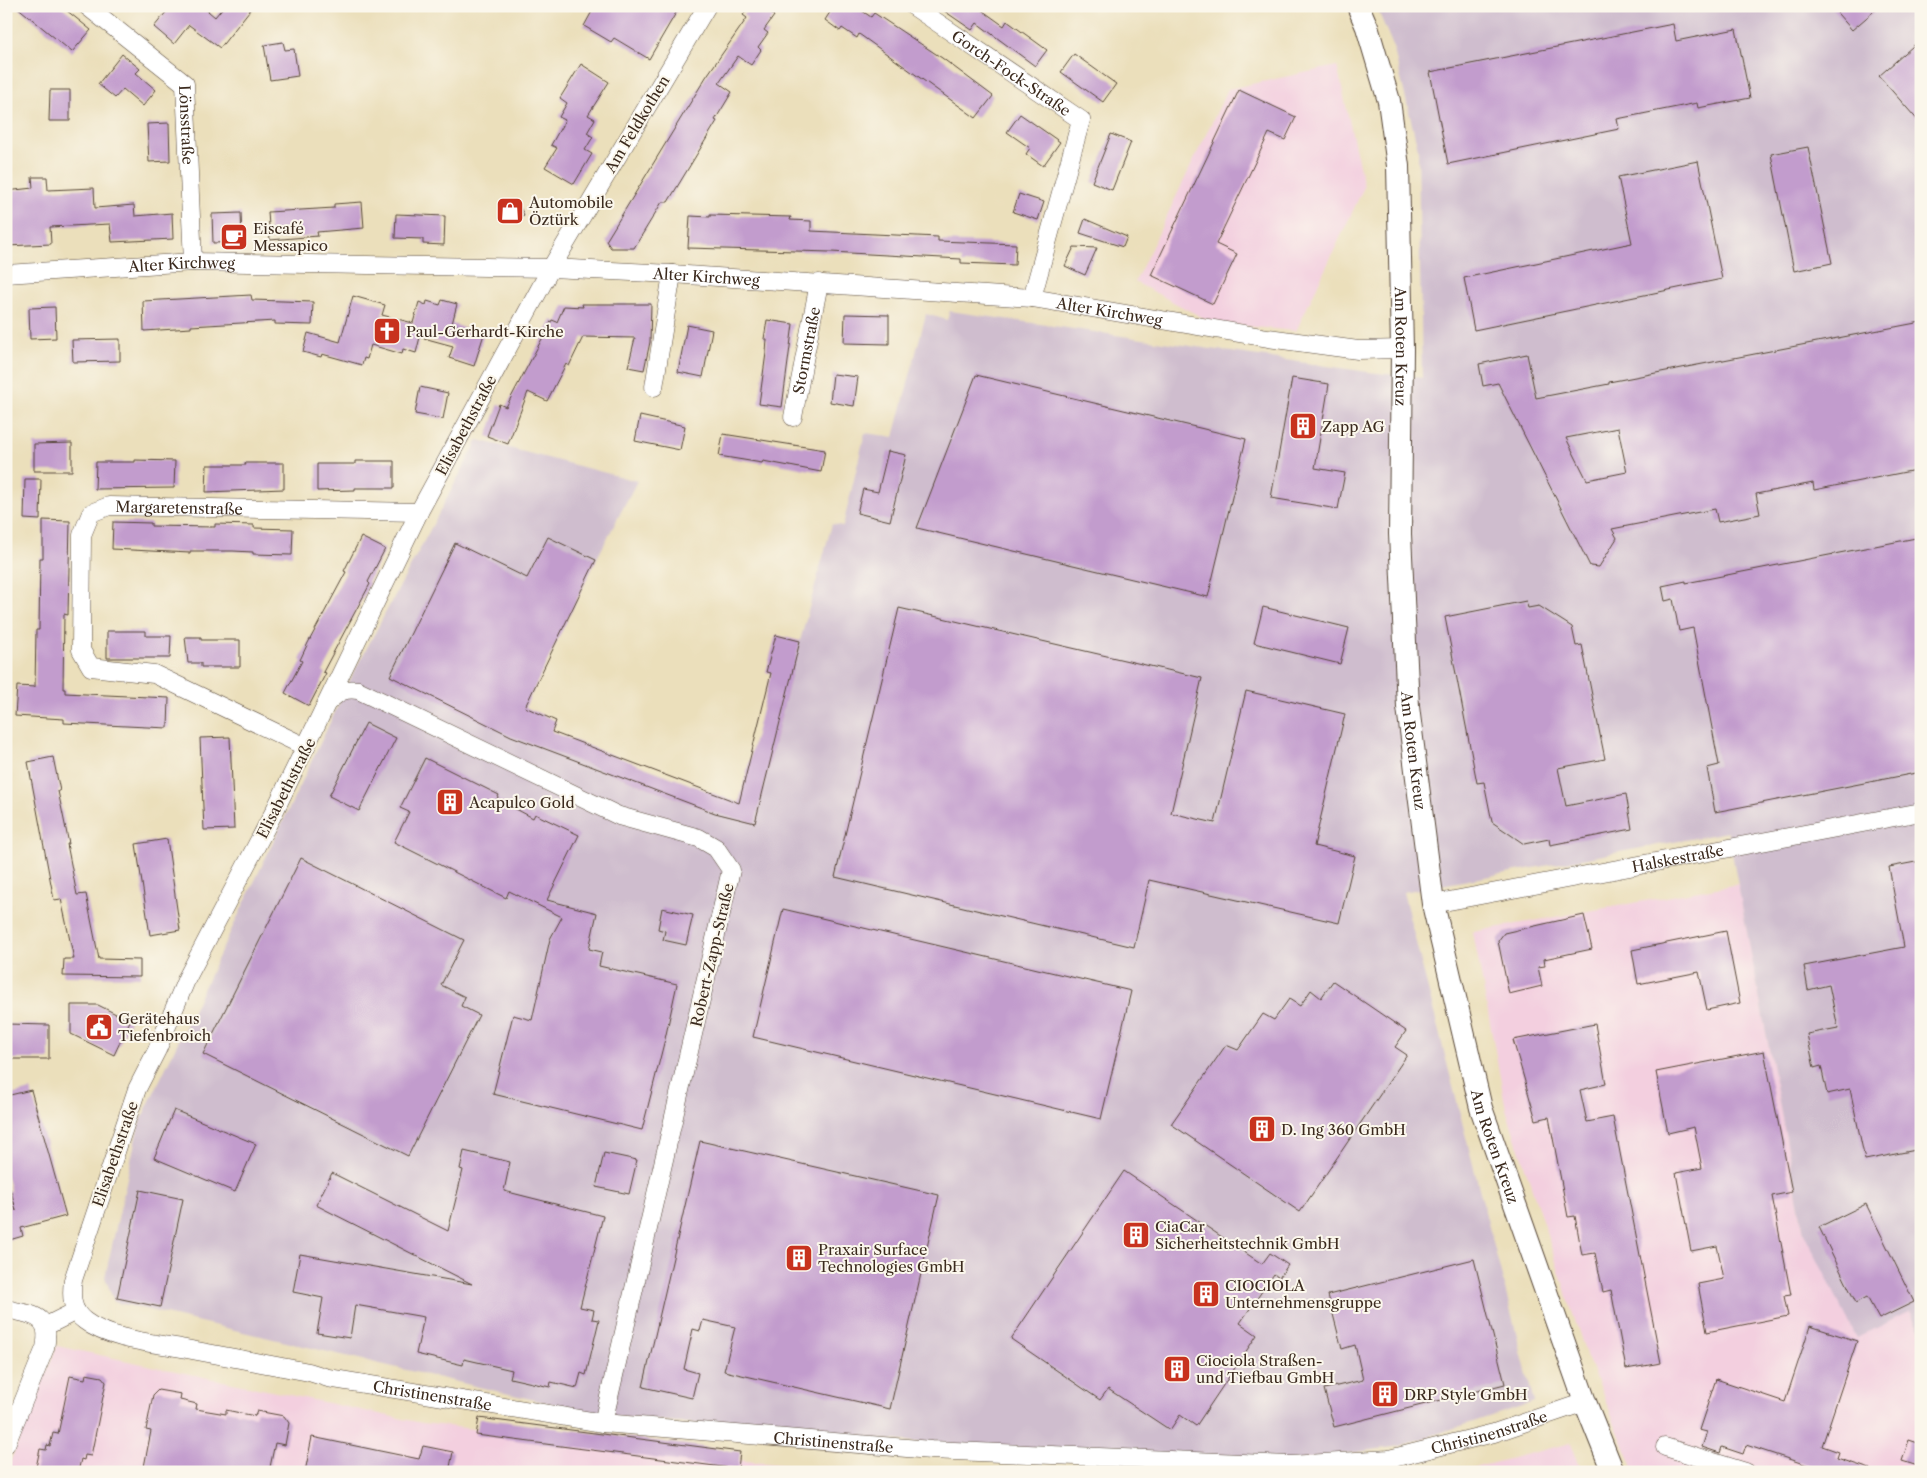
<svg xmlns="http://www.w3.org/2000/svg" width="1927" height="1478" font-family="'Libre Caslon Text',serif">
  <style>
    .built { fill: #f3cfdf }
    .industrial { fill: #cfbdce }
    .building { fill: #c29ccd; fill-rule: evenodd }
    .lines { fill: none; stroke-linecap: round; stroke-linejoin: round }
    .minor-casing { stroke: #554536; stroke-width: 19 }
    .tertiary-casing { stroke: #554536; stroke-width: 24 }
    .minor { stroke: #fff; stroke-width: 18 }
    .tertiary { stroke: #fff; stroke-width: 22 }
    .labels { text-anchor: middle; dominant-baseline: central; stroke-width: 4; stroke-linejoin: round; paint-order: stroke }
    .street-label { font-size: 15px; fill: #3b2a1e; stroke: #fbf7ec }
    .poi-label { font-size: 15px; fill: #3b2a1e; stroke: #fbf7ec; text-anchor: start }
  </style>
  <rect width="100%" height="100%" fill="#fbf7ec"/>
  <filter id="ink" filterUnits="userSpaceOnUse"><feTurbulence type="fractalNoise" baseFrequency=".02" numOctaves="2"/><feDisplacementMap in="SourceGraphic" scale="10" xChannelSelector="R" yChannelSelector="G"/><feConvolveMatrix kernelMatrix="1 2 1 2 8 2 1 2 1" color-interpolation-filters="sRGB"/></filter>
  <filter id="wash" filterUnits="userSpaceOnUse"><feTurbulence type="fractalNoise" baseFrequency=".0096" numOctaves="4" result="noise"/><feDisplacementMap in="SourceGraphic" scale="20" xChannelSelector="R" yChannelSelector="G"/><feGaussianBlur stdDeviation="1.12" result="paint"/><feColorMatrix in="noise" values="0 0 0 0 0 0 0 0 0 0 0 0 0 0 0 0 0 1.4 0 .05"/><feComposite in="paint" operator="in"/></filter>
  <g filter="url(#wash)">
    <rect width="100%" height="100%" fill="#ebdfbb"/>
    <path class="built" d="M1337 66 1364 187 1296 331 1213 323 1135 282 1228 89Z
      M1738 884 1804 1233 1910 1311 1921 1330V1472H1635L1587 1357 1506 1109 1473 932Z
      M57 1346 422 1423 841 1472H6Z
      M1571 1443 1582 1472H1458Z"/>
    <path class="industrial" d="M1376 6H1921V1330L1910 1311 1857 1338 1804 1233 1728 832 1403 892 1534 1402 1400 1446 1288 1462 950 1445 604 1416 114 1302 105 1277 139 1124 355 670 478 440 637 481 596 560 511 736 712 812 755 823 800 641 832 524 843 526 865 433 894 437 926 314 947 320 950 311 1368 372 1422 378 1418 149 1393 46Z"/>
    <g id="blocks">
      <path class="building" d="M16 6H61L91 30 72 52Z
        M171 6H202L215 17 224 6H253L220 48 189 25 174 44 154 27Z
        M595 6H680L649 59 614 38 611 42 584 26Z
        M749 6H776L771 13 774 16 764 30 768 33 758 47 761 50 751 65 738 56 719 83 732 92 715 120 717 121 668 202H662L634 248H611L606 241 706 77 747 18 743 15Z
        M834 6H855L871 17 874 13 942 58 993 96 976 118 859 34 857 38 842 28 840 31 825 20Z
        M937 6H976L1004 26 1007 21 1047 50 1035 66 977 23 972 30Z
        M1831 6H1880L1852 30Z
        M1673 24 1676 41 1736 29 1750 98 1698 108 1697 103 1617 119 1619 129 1448 164 1430 72Z
        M1921 39V124L1879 76Z
        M283 42 285 50 294 49 298 76 270 80 264 45Z
        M122 54 140 69 136 73 156 90 143 106 123 89 115 98 98 84Z
        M1074 54 1116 84 1103 102 1061 72Z
        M581 64 609 82 588 115 595 119 587 133 593 137 585 150 592 154 574 184 545 167 557 148 551 145 565 120 559 117 567 103 560 98Z
        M50 90H70V121H49Z
        M1239 90 1296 117 1285 140 1269 133 1216 244 1237 254 1213 304 1151 275Z
        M1020 114 1060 142 1043 166 1026 154 1030 148 1007 132Z
        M169 123 170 161 149 162 147 124Z
        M1111 134 1131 142 1112 190 1092 182Z
        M1808 147 1832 263 1794 271 1771 154Z
        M1698 161 1722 279 1474 330 1464 278 1632 243 1618 177Z
        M32 177H47L48 190 94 188 95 208 134 205 135 216 172 213 173 239 112 242 110 224 50 227 51 244 6 246V191L33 188Z
        M1019 194 1044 202 1038 220 1013 212Z
        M362 202 364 228 317 232 318 236 270 240 268 212 334 208V204Z
        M517 202 524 215 510 222 504 208Z
        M241 213 242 242 213 243 212 214Z
        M396 214 445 216 444 245 423 244V239L395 238Z
        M710 215 791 217 790 220 811 221V231L938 237V241L1016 244 1015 265 961 263V259L831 252 688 248 690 216 710 217Z
        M1085 219 1127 237 1123 247 1080 233Z
        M1074 247 1097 248 1085 275 1065 266Z
        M251 295 252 300 313 302 312 325 275 324V321L191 326V328L144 331 143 301Z
        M353 296 385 305 382 315 413 323 419 302 426 305 427 301 440 305 442 300 457 304 452 324 484 334 474 366 449 358 453 346 420 337 416 353 403 349 402 354 371 345 367 359 364 358 362 365 322 354 321 357 303 352 308 333 340 342Z
        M582 304H651L650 342 644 370 628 367 635 338 583 337 569 366 566 364 547 401 528 392 508 444 487 436 499 404 506 407 552 320 557 322 564 306 583 307Z
        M55 307 56 338 30 339 29 308Z
        M845 314 889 315V344L844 343Z
        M767 320 793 324 782 407 759 404 766 353 767 339H764Z
        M1921 322V469L1814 490 1813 483 1756 494 1760 514 1718 522 1715 509 1612 529 1617 538 1599 567 1590 566 1498 383 1483 386 1479 364 1527 354 1536 398 1609 384V382ZM1618 428 1627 472 1587 480 1566 438Z
        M687 325 712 330 703 377 678 372Z
        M120 339V361L73 362 72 340Z
        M833 374 858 377 854 406 830 402Z
        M976 375 1246 439 1208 597 917 528Z
        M1292 378 1329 384 1315 468 1345 473 1338 509 1271 498Z
        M420 387 448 393 443 419 415 414Z
        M640 416 685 426 680 450 635 441Z
        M723 434 825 450 821 472 763 461 762 463 719 456Z
        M72 443V471H34V444Z
        M888 451 906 455 890 521 857 513 863 489 878 492Z
        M135 460 175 461 174 488 95 489 96 462H135Z
        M355 461H394V488H355V490L317 491V464H355Z
        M245 463H284V489L206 492 207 465H246Z
        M25 479H41L40 520 24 519Z
        M43 520 70 521 68 615 64 614 63 689H65V693L169 698 168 728 64 723V719L15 716 17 686 35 687 36 630H39L40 558H43Z
        M113 522 151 523V526L215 527V524L254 525V528L293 529 292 555 253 554V552L233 551H190V553L112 549Z
        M361 537 385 549 368 582 370 584 332 655 323 672 326 673 309 706 285 693 302 661 300 660 308 643 346 572 344 571Z
        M548 537 596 560 525 707 556 721 552 732 739 803 771 673 766 672 776 635 800 641 755 823 715 813 511 736 390 676 455 543 527 578Z
        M1921 537V772L1715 812 1707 768 1719 765 1693 628 1679 631 1673 599 1665 601 1662 586 1686 581V583Z
        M1526 601 1528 608 1539 606 1572 627 1576 646 1582 645 1594 705 1605 759 1558 768 1566 806 1626 794 1632 829 1550 845 1549 839 1524 844 1492 822 1484 782 1477 783 1445 617Z
        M1263 607 1349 628 1340 664 1254 643Z
        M899 608 1202 678 1171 813 1215 823 1246 691 1345 714 1314 846 1355 856 1339 923 1149 880 1134 947 835 877Z
        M107 631H146V636H171L170 658H107Z
        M185 637H201V640H240V667H201V663H188Z
        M366 723 396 738 359 811 329 796Z
        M230 737 234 829 204 830 200 738Z
        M53 757 60 791H58L69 844H67L77 895 86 894 99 959 140 960V977L63 976 64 959H74L61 899 54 900 28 762Z
        M425 758 499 795 497 799 533 818 535 814 579 835 547 900 597 913 589 949 602 952 599 966 677 984 665 1039 642 1130 493 1094 513 1015 532 1020 550 939 562 917 509 891 506 898 394 842 409 812 400 808Z
        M167 839 180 930 150 935 136 844Z
        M301 858 464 940 441 985 465 997 461 1006 479 1015 408 1156 203 1054Z
        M1921 861V1149L1865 1160 1850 1089 1827 1094 1821 1066 1814 1068 1807 1034 1838 1028 1829 985 1808 990 1804 966 1904 947 1889 867Z
        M662 908 693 915 686 945 663 940 665 931 658 929Z
        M783 909 1131 991 1101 1119 753 1037Z
        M1584 915 1592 949 1544 959 1545 966 1538 967 1542 986 1509 994 1498 941 1504 933Z
        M1726 931 1740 1003 1707 1010 1699 972 1638 984 1632 950Z
        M1333 981 1406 1031 1395 1047 1407 1055 1300 1212 1171 1124 1226 1045 1238 1050 1263 1014 1274 1020 1289 999 1300 1006 1311 990 1321 998Z
        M71 1005H98L130 1021 114 1055 71 1034Z
        M6 1024 49 1025V1059H6Z
        M1595 1024 1606 1084 1580 1090 1587 1122 1613 1117 1661 1363 1626 1369 1611 1290 1603 1292 1595 1253 1582 1255 1575 1216 1568 1217 1549 1117 1536 1120 1513 1040Z
        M1764 1051 1792 1192 1772 1196 1791 1295 1784 1296 1788 1316 1707 1332 1698 1284 1724 1279 1721 1264 1717 1246 1691 1251 1676 1173 1702 1168 1694 1127 1668 1133 1656 1072Z
        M31 1090 66 1216 21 1228 23 1236 6 1241V1192L11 1191 16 1211 6 1174V1096Z
        M174 1110 256 1144 235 1192 154 1158Z
        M700 1141 939 1195 890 1409 724 1371 735 1327 703 1320 700 1331 693 1329 684 1369 698 1373 692 1398 643 1387Z
        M464 1151 510 1162 504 1191 603 1216 580 1307 594 1310 592 1319 599 1320 586 1375 581 1373 577 1388 551 1382 550 1387 510 1378 512 1370 464 1359 463 1365 416 1354 424 1317 355 1305 350 1338 317 1333 323 1298 293 1292 300 1254 472 1284 316 1205 332 1173 448 1231 463 1170 460 1169Z
        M604 1153 637 1160 629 1194 596 1187Z
        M1124 1171 1262 1264 1270 1253 1288 1265 1279 1278 1274 1274 1240 1323 1257 1335 1196 1426 1180 1415 1170 1430 1108 1389 1100 1400 1011 1339Z
        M140 1190 183 1199 160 1307 117 1298Z
        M1866 1204 1914 1302 1879 1319 1867 1297 1856 1303 1819 1227Z
        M1474 1259 1505 1384 1334 1427 1324 1389 1363 1380 1355 1345 1342 1349 1328 1295Z
        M1810 1326 1857 1341 1822 1446 1839 1452 1837 1458 1870 1469 1869 1472H1828L1746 1445 1743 1454 1722 1447 1720 1453 1702 1447 1707 1432 1699 1430 1716 1379 1785 1402Z
        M86 1374 102 1377 106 1382 91 1456 85 1455 84 1460 81 1459 78 1472H35L40 1449 46 1450 47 1445 50 1446 53 1433 58 1434 70 1376 85 1379Z
        M158 1390 181 1394 180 1400 197 1404 196 1409 226 1414V1410L255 1416 257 1411 284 1416 289 1423 285 1445 275 1443 269 1472H143L151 1431 146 1430 153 1395Z
        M479 1418 740 1452 738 1469 476 1435Z
        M312 1437 419 1459 423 1446 453 1452 449 1472H305Z
        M1909 1440 1921 1444V1467L1902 1461Z"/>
    </g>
  </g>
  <g filter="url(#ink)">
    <use href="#blocks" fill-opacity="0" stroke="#554536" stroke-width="1"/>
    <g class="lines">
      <g class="minor-casing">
        <g id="minor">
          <path id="s1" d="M87 6 185 84 193 262"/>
          <path id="s2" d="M707 6 551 268 419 512 274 812 187 978 157 1050 137 1089 73 1280C71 1296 71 1311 85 1321 108 1339 153 1343 181 1348 224 1356 267 1364 309 1372L328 1378 603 1423 931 1450 1290 1465 1389 1459 1494 1433 1585 1402"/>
          <path id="s3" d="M913 6 1081 120 1032 298"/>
          <path id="s4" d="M6 274 193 262 551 268 672 274 1032 298 1268 338 1358 350 1402 349"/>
          <path d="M654 387 672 274"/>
          <path id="s5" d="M793 417 819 283"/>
          <path d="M329 701C339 692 344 688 358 690L619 816 699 838 716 848 731 870 603 1423"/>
          <path id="s6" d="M306 747 154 674 91 667 81 650 82 535 91 513 109 506 419 512"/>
          <path id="s7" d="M1433 904 1921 812"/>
          <path d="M6 1309C32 1315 52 1314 45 1348L6 1444"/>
          <path d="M46 1326 76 1311"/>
          <path d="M1665 1447 1746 1472"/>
        </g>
      </g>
      <g class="tertiary-casing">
        <g id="tertiary">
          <path id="s8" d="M1358 6 1367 27 1389 101 1398 166 1402 349 1400 534 1408 707 1433 904 1481 1108 1585 1402 1613 1472"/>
        </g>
      </g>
      <use href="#minor" class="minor"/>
      <use href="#tertiary" class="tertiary"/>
    </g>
  </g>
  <defs>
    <g id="shop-square" transform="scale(1.4375)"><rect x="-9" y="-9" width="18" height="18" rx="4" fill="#c8321e" stroke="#fbf7ec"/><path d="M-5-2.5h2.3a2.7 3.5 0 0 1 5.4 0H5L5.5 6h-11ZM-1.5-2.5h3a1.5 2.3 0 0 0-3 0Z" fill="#fff"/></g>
    <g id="cafe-square" transform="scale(1.4375)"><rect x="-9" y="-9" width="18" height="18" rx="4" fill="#c8321e" stroke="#fbf7ec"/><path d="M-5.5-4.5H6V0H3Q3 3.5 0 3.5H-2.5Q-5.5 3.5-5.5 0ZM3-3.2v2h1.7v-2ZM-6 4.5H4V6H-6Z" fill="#fff"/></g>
    <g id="church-square" transform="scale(1.4375)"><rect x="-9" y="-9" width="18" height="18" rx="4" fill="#c8321e" stroke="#fbf7ec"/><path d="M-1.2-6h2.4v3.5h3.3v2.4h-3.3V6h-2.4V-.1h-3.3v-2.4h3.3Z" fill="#fff"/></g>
    <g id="building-square" transform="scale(1.4375)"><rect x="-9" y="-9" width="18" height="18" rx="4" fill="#c8321e" stroke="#fbf7ec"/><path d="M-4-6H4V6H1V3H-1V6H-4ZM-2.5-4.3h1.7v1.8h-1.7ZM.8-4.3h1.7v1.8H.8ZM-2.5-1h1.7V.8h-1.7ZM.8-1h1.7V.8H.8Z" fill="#fff"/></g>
    <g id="civic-square" transform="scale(1.4375)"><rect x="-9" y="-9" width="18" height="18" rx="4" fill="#c8321e" stroke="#fbf7ec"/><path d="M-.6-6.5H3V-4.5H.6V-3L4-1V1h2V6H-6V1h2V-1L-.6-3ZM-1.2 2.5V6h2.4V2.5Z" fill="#fff"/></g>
  </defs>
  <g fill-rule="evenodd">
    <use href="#shop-square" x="510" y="211"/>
    <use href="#cafe-square" x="234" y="237"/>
    <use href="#church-square" x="387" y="331"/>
    <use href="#building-square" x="1303" y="426"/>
    <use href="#building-square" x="450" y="802"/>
    <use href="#civic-square" x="99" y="1027"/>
    <use href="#building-square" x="1262" y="1129"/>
    <use href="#building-square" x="1136" y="1235"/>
    <use href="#building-square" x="799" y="1258"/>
    <use href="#building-square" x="1206" y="1294"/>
    <use href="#building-square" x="1177" y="1369"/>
    <use href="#building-square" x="1385" y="1394"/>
  </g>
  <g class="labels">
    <g class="street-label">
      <text stroke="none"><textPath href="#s3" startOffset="119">Gorch-Fock-Straße</textPath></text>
      <text transform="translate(637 124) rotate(-59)">Am Feldkothen</text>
      <text stroke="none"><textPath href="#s1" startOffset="166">Lönsstraße</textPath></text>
      <text stroke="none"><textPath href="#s4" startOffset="176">Alter Kirchweg</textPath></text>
      <text stroke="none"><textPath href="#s4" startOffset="701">Alter Kirchweg</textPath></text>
      <text stroke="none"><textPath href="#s4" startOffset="1106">Alter Kirchweg</textPath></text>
      <text stroke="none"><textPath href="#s8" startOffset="346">Am Roten Kreuz</textPath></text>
      <text stroke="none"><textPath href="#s5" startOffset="68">Stormstraße</textPath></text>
      <text transform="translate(466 425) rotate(-62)">Elisabethstraße</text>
      <text stroke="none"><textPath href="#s6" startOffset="480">Margaretenstraße</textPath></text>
      <text stroke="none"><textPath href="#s8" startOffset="751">Am Roten Kreuz</textPath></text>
      <text transform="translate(286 788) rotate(-63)">Elisabethstraße</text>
      <text stroke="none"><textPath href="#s7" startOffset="249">Halskestraße</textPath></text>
      <text transform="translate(712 955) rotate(-77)">Robert-Zapp-Straße</text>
      <text stroke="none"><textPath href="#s8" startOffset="1156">Am Roten Kreuz</textPath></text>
      <text transform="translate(115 1154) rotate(-71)">Elisabethstraße</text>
      <text stroke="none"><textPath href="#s2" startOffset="1828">Christinenstraße</textPath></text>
      <text stroke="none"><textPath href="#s2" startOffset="2892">Christinenstraße</textPath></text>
      <text stroke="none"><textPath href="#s2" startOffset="2232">Christinenstraße</textPath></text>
    </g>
    <g class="poi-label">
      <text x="529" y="202">Automobile<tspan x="529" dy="17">Öztürk</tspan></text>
      <text x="253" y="228">Eiscafé<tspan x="253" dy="17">Messapico</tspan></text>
      <text x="406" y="331">Paul-Gerhardt-Kirche</text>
      <text x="1322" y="426">Zapp AG</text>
      <text x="469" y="802">Acapulco Gold</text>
      <text x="118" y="1018">Gerätehaus<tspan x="118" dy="17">Tiefenbroich</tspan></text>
      <text x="1281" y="1129">D. Ing 360 GmbH</text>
      <text x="1155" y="1226">CiaCar<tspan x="1155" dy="17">Sicherheitstechnik GmbH</tspan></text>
      <text x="818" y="1249">Praxair Surface<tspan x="818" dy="17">Technologies GmbH</tspan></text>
      <text x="1225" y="1285">CIOCIOLA<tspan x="1225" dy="17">Unternehmensgruppe</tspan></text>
      <text x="1196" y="1360">Ciociola Straßen-<tspan x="1196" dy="17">und Tiefbau GmbH</tspan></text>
      <text x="1404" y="1394">DRP Style GmbH</text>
    </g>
  </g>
  <rect width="1927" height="1478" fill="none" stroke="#fbf7ec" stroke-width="25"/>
</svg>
